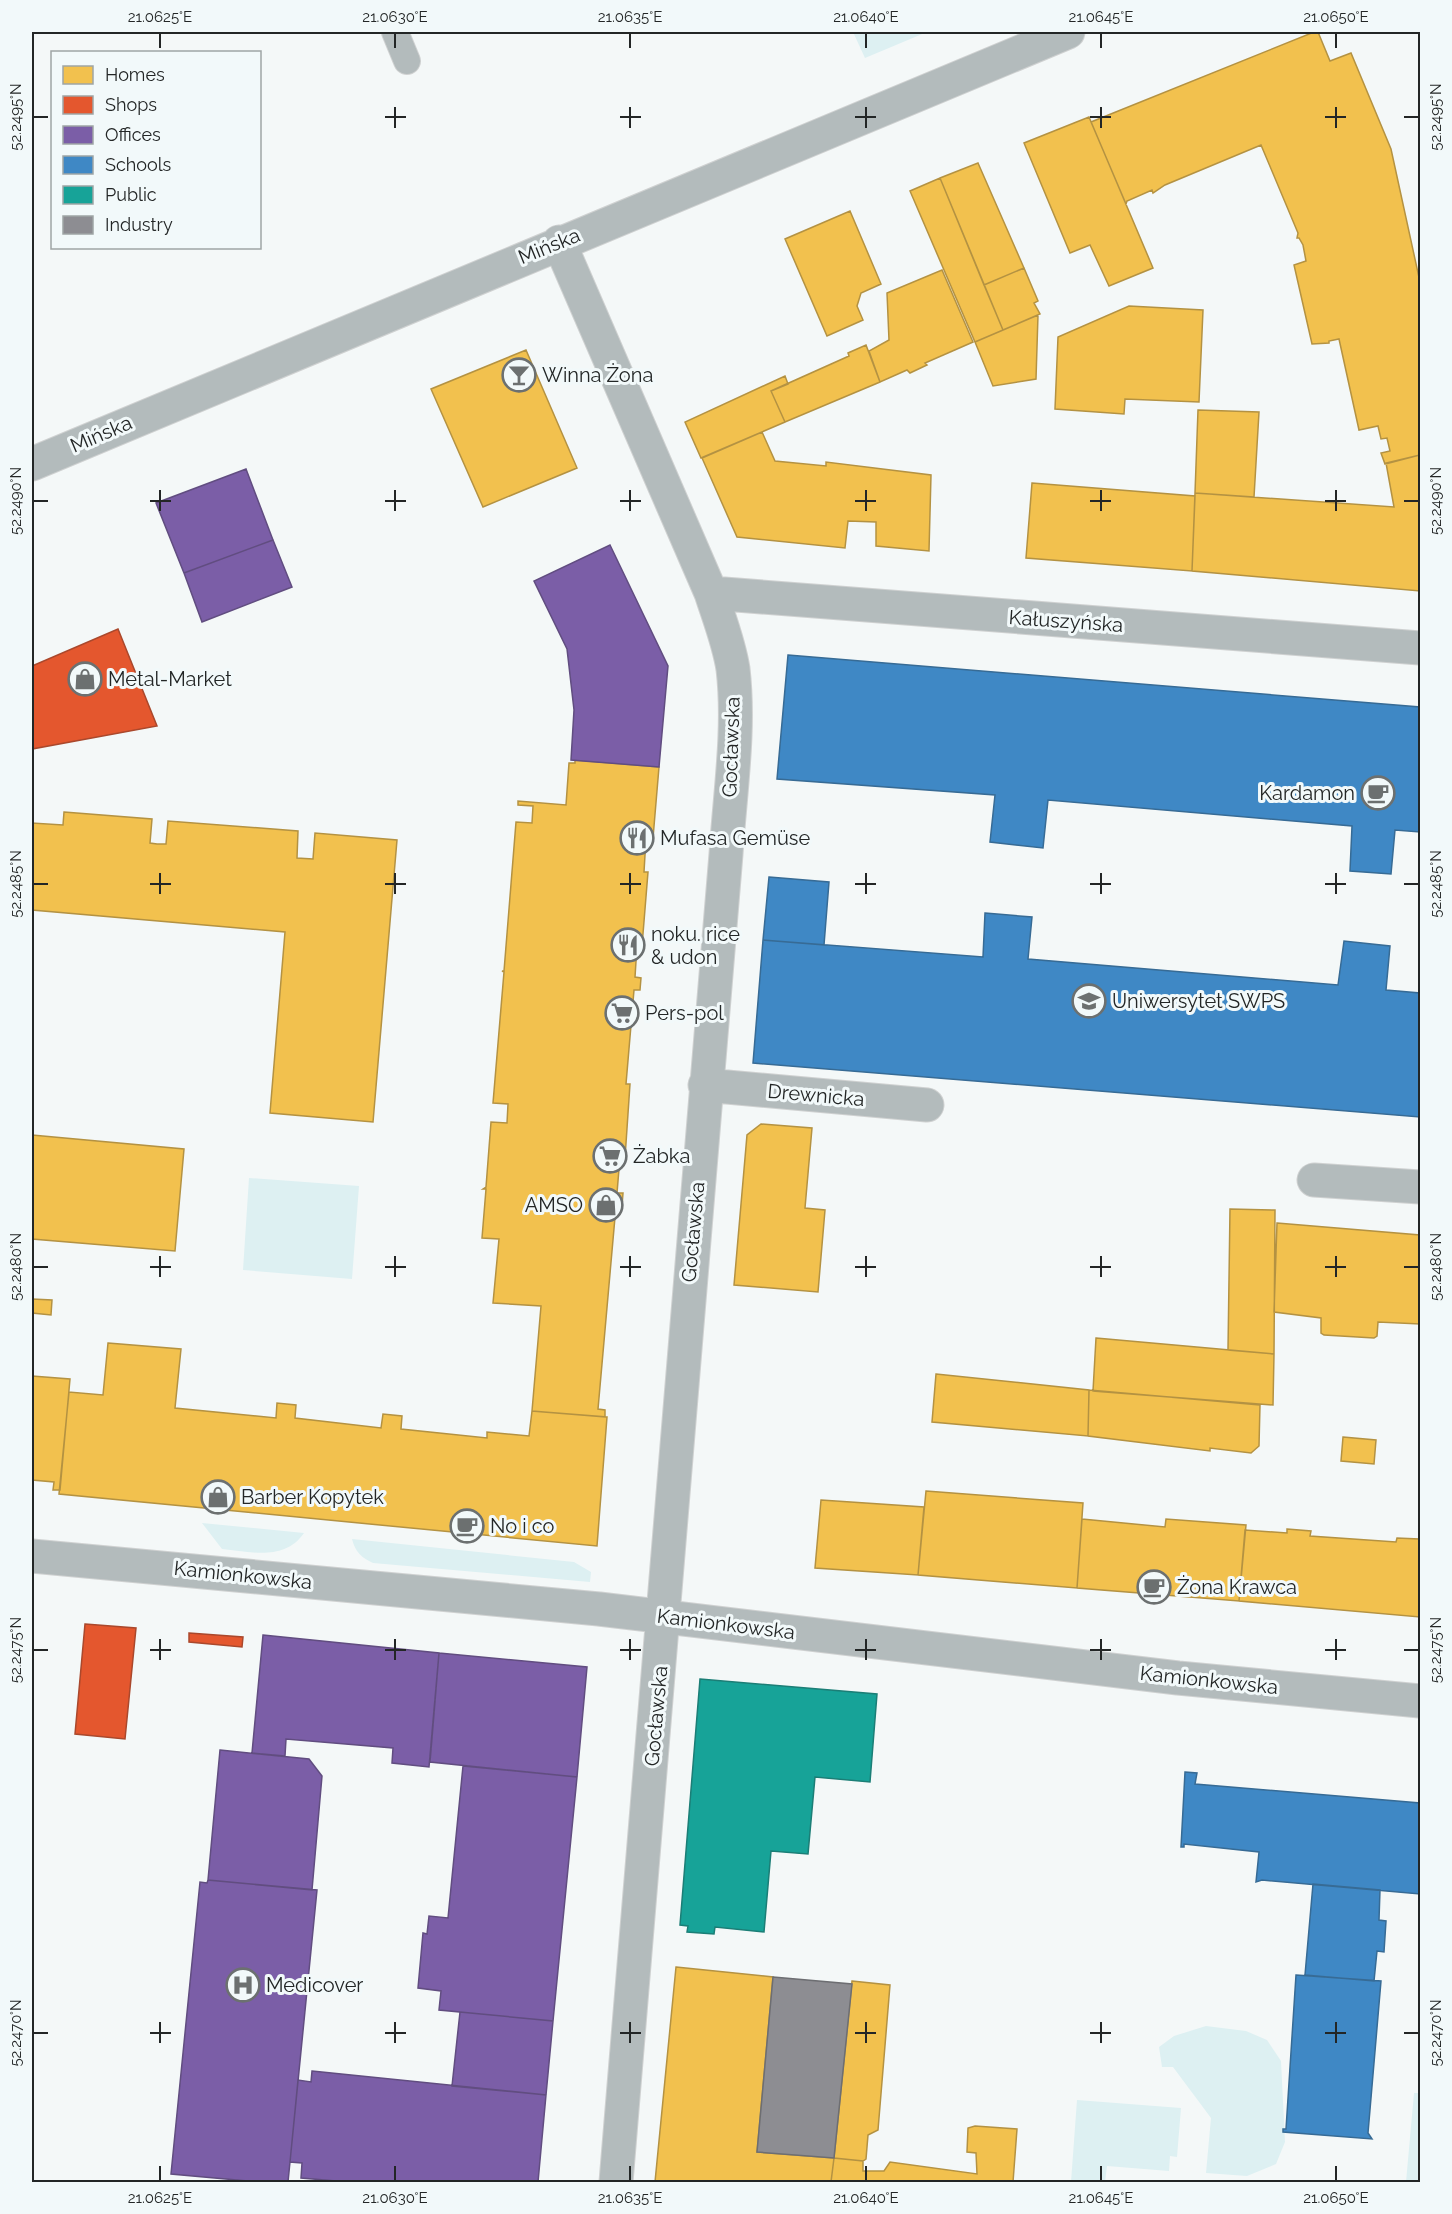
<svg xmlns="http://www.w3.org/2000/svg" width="1452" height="2214" font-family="Raleway,sans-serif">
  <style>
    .green { fill: #ddf0f2 }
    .homes { fill: #f2c14e; stroke: #b49242; stroke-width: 1.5 }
    .shops { fill: #e4572e; stroke: #aa482c; stroke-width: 1.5 }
    .offices { fill: #7b5ea7; stroke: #614d80; stroke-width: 1.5 }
    .schools { fill: #3f88c5; stroke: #376b95; stroke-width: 1.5 }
    .public { fill: #17a398; stroke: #1b7e76; stroke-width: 1.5 }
    .industry { fill: #8d8d92; stroke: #6d6e72; stroke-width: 1.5 }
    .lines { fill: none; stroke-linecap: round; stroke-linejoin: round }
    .service-casing { stroke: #cfd1d1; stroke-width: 28 }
    .minor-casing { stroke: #cfd1d1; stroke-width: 35 }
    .service { stroke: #b3bbbc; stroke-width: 26 }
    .minor { stroke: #b3bbbc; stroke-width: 33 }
    .ticks { fill: none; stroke: #232626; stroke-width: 2 }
    .labels { text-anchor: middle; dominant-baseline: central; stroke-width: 6; stroke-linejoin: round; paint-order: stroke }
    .street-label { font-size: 20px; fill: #232626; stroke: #f2f9fa }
    .poi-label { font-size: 20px; fill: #232626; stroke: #f2f9fa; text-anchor: start }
    .neatline { fill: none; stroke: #232626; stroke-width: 2 }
    .ticks-label { font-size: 15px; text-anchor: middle; fill: #232626 }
  </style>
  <rect width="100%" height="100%" fill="#f4f8f8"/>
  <path class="green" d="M853 32H927L865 58Z
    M249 1178 359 1186 352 1279 243 1270Z
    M202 1523 304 1533C285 1561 251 1552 222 1549Z
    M352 1539 574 1562 591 1572 590 1582 373 1563C362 1558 355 1552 352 1539Z
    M1206 2026 1246 2031 1267 2040 1281 2061 1285 2142 1276 2164 1247 2176 1206 2173 1211 2118 1173 2067H1162L1159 2047 1174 2036Z
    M1414 2093H1420V2182H1406Z
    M1077 2100 1181 2108 1177 2157 1170 2156 1169 2171 1107 2166 1105 2182H1071Z"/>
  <path class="homes" d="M1314 32H1318L1330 61 1351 53 1391 149 1420 282V455L1385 464 1381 453 1390 451 1387 438 1381 439 1378 426 1359 430 1339 339 1329 341V343L1312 344 1294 265 1306 261 1303 245 1299 238H1297L1298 233 1261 145 1165 185 1153 193 1152 190 1127 201 1126 204 1091 122Z
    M1089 117 1153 268 1109 286 1090 245 1070 253 1024 143Z
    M978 163 1024 268 984 285 940 178Z
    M940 178 1003 330 975 342 910 191Z
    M850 211 881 284 861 293 857 306 863 320 827 336 785 239Z
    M1024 268 1038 301 1034 303 1040 314 1003 330 984 285Z
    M942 270 973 342 925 363 927 365 910 373 907 370 880 382 869 351 889 340 887 293Z
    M1129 306 1203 310 1199 402 1125 399 1124 414 1055 409 1058 337Z
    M1038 315 1036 379 993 386 975 342Z
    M866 345 880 382 785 422 771 391 849 356 848 353Z
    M526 350 577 468 483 507 431 389Z
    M785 376 788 384 771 391 785 422 701 458 685 422Z
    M1198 410 1259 412 1254 497 1195 493Z
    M762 432 775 461 826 466V462L931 475 929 551 876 546V522L848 521 845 548 737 537 702 458Z
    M1420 455V591L1192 571 1195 493 1394 507 1386 463Z
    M1032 483 1195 496 1192 571 1026 558Z
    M575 760 659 767 653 838H646L644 872H648L642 946H637L635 977 641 978 640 990H634L626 1084H630L625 1158 620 1157 617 1193H623L622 1206H616L598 1409 605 1410V1417L532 1411 541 1306 493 1303 499 1239 482 1238 486 1189H483L486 1187 491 1122 507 1123 508 1104 493 1103 504 972 502 971H504L516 822 532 823 533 806 518 805V801L566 805 569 763H575Z
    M64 812 152 819 150 843 157 844H166L168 821 298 831 297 858 313 859 315 833 397 840 373 1122 270 1113 285 932 32 910V823L63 825Z
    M761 1124 812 1128 805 1208 825 1210 818 1292 734 1285 747 1135Z
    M32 1135 184 1149 175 1251 32 1239Z
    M1230 1209 1275 1210 1274 1354 1228 1350Z
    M1277 1223 1420 1235V1324L1378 1322 1377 1336 1374 1338 1324 1335 1321 1333V1318L1274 1312Z
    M32 1299 52 1300 51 1315 32 1313Z
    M1096 1338 1274 1354 1273 1405 1093 1391Z
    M108 1343 181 1349 175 1408 276 1418 277 1403 296 1405 295 1418 381 1428 383 1414 402 1416 401 1429 487 1438V1432L529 1436 532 1411 607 1417 597 1546 59 1494 69 1392 103 1395Z
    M936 1374 1089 1390 1088 1436 932 1422Z
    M32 1376 70 1379 60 1490H53L54 1482 32 1480Z
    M1089 1390 1260 1405 1259 1446 1251 1453 1210 1448V1451L1088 1436Z
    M1343 1437 1376 1440 1374 1464 1341 1461Z
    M926 1491 1083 1503 1077 1588 918 1575Z
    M821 1500 924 1507 918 1575 815 1568Z
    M1082 1519 1165 1527 1166 1519 1246 1525 1239 1601 1077 1588Z
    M1287 1529 1311 1531 1310 1536 1396 1542 1397 1538 1419 1539 1420 1617 1239 1601 1245 1530 1287 1533Z
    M676 1967 773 1977 757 2152 834 2158 831 2182H655Z
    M852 1981 890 1985 878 2130 868 2135 866 2159 863 2161 834 2158Z
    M975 2126 1017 2129 1013 2182H831L834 2158 863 2161V2171H884L890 2162 977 2174 976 2153 967 2152 968 2128Z"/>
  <path class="shops" d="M118 629 157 726 32 749V666Z
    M85 1624 136 1628 125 1739 75 1734Z
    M189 1633 243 1637 242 1647 189 1642Z"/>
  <path class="offices" d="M246 469 273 540 184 573 156 503Z
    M273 540 292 587 202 622 184 573Z
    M610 545 668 666 659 767 571 760 574 710 567 649 534 581Z
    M263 1635 439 1653 429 1767 392 1763 393 1748 286 1739 285 1756 252 1753Z
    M439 1653 587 1667 577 1777 430 1762Z
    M220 1750 309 1759 322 1776 312 1890 208 1880Z
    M463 1766 577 1777 553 2021 439 2010 441 1991 418 1988 423 1933 427 1934 429 1916 448 1918Z
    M208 1880 317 1890 288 2182H260L171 2174 200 1882 207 1883Z
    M460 2012 553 2021 546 2095 452 2086Z
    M312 2071 546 2095 538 2182H348L301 2178 302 2163 290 2162 298 2080 311 2082Z"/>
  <path class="schools" d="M788 655 1420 707V832L1395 830 1391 874 1350 871 1352 826 1048 800 1043 848 990 842 995 795 777 779Z
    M769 877 829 882 824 945 763 940Z
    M985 913 1032 917 1028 959 1338 985 1344 941 1390 946 1386 990 1420 993V1117L753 1063 763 940 983 957Z
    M1185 1772 1197 1773 1195 1784 1420 1803V1894L1262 1880 1256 1882 1259 1852 1184 1844V1847H1181Z
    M1313 1884 1380 1890 1379 1920 1386 1921 1384 1952 1377 1951 1374 1981 1305 1975Z
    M1296 1975 1381 1981 1368 2133 1372 2139 1283 2132V2129H1286Z"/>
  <path class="public" d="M700 1679 877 1694 870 1782 815 1777 808 1854 771 1851 764 1932 715 1927 714 1934 687 1932 688 1926 680 1925Z"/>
  <path class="industry" d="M773 1977 852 1984 834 2158 757 2152Z"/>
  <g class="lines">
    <g class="service-casing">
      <path id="service" d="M395 32 407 61"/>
    </g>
    <g class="minor-casing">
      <path id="minor" d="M559 242 711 593C719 618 729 643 733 669 740 729 730 793 726 854L616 2182
        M32 464 1068 32
        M711 593 1420 648
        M705 1085 927 1105
        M1314 1180 1420 1187
        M32 1556 599 1609 1178 1678 1420 1701"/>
    </g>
    <use href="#service" class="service"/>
    <use href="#minor" class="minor"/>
  </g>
  <path class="ticks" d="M160 33V48M395 33V48M630 33V48M866 33V48M1101 33V48M1336 33V48M395 107V128M630 107V128M866 107V128M1101 107V128M1336 107V128M33 117H48M385 117H406M620 117H641M855 117H876M1090 117H1111M1325 117H1346M1404 117H1419M160 490V511M395 490V511M630 490V511M866 490V511M1101 490V511M1336 490V511M33 501H48M150 501H171M385 501H406M620 501H641M855 501H876M1090 501H1111M1325 501H1346M1404 501H1419M160 873V894M395 873V894M630 873V894M866 873V894M1101 873V894M1336 873V894M33 884H48M150 884H171M385 884H406M620 884H641M855 884H876M1090 884H1111M1325 884H1346M1404 884H1419M160 1256V1277M395 1256V1277M630 1256V1277M866 1256V1277M1101 1256V1277M1336 1256V1277M33 1267H48M150 1267H171M385 1267H406M620 1267H641M855 1267H876M1090 1267H1111M1325 1267H1346M1404 1267H1419M160 1639V1660M395 1639V1660M630 1639V1660M866 1639V1660M1101 1639V1660M1336 1639V1660M33 1650H48M150 1650H171M385 1650H406M620 1650H641M855 1650H876M1090 1650H1111M1325 1650H1346M1404 1650H1419M160 2022V2043M395 2022V2043M630 2022V2043M866 2022V2043M1101 2022V2043M1336 2022V2043M33 2033H48M150 2033H171M385 2033H406M620 2033H641M855 2033H876M1090 2033H1111M1325 2033H1346M1404 2033H1419M160 2166V2181M395 2166V2181M630 2166V2181M866 2166V2181M1101 2166V2181M1336 2166V2181"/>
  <defs>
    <g id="bar-ring" transform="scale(1.725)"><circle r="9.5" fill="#f2f9fa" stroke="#6c7070" stroke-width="1.5"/><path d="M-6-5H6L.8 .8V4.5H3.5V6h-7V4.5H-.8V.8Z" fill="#6c7070"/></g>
    <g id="shop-ring" transform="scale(1.725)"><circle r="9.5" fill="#f2f9fa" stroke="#6c7070" stroke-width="1.5"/><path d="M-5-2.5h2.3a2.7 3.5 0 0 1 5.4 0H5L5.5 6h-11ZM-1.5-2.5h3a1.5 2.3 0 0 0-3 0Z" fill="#6c7070"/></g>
    <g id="cafe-ring" transform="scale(1.725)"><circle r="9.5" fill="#f2f9fa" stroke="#6c7070" stroke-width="1.5"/><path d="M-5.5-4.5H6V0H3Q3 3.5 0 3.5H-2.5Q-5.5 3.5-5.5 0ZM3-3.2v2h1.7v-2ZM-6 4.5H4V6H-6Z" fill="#6c7070"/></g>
    <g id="restaurant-ring" transform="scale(1.725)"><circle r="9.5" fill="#f2f9fa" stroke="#6c7070" stroke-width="1.5"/><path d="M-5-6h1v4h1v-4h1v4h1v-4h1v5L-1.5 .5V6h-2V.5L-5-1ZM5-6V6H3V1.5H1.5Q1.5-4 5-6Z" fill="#6c7070"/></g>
    <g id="university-ring" transform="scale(1.725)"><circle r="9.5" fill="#f2f9fa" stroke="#6c7070" stroke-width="1.5"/><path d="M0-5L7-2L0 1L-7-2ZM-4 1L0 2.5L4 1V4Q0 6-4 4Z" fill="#6c7070"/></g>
    <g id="supermarket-ring" transform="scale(1.725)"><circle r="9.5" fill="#f2f9fa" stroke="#6c7070" stroke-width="1.5"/><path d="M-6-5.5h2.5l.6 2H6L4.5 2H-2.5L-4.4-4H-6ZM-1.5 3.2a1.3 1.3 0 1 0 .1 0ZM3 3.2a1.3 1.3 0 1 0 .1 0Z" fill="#6c7070"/></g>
    <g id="hospital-ring" transform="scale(1.725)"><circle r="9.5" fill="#f2f9fa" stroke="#6c7070" stroke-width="1.5"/><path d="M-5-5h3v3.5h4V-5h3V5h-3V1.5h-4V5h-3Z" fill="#6c7070"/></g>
  </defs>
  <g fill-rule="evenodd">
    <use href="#bar-ring" x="519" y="375"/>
    <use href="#shop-ring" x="85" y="679"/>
    <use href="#cafe-ring" x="1378" y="793"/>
    <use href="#restaurant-ring" x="637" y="838"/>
    <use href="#restaurant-ring" x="628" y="945"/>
    <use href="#university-ring" x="1089" y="1001"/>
    <use href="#supermarket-ring" x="622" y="1013"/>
    <use href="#supermarket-ring" x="610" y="1156"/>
    <use href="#shop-ring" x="606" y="1205"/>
    <use href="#shop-ring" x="218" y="1497"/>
    <use href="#cafe-ring" x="467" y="1526"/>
    <use href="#cafe-ring" x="1154" y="1587"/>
    <use href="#hospital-ring" x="243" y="1985"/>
  </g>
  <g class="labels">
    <g class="street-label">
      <text transform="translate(549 246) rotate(-22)">Mińska</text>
      <text transform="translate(101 434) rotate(-23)">Mińska</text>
      <text transform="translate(1066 621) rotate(4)">Kałuszyńska</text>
      <text transform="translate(731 747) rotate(-88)">Gocławska</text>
      <text transform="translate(816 1095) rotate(5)">Drewnicka</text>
      <text transform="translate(693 1232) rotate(-85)">Gocławska</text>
      <text transform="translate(243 1575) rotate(6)">Kamionkowska</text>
      <text transform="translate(726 1624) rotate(7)">Kamionkowska</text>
      <text transform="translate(1209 1680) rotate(6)">Kamionkowska</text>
      <text transform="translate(656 1716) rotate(-85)">Gocławska</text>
    </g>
    <g class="poi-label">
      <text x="542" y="375">Winna Żona</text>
      <text x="108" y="679">Metal-Market</text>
      <text x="1355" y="793" text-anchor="end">Kardamon</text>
      <text x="660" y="838">Mufasa Gemüse</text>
      <text x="651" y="934">noku. rice<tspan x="651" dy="23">&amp; udon</tspan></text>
      <text x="1112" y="1001">Uniwersytet SWPS</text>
      <text x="645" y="1013">Pers-pol</text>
      <text x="633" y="1156">Żabka</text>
      <text x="583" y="1205" text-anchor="end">AMSO</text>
      <text x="241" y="1497">Barber Kopytek</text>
      <text x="490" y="1526">No i co</text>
      <text x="1177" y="1587">Żona Krawca</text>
      <text x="266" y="1985">Medicover</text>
    </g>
  </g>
  <rect width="1452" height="2214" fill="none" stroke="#f2f9fa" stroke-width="66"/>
  <rect x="51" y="51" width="210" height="198" fill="#f2f9fa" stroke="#9fa5a5" stroke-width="1.5"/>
  <rect x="63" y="66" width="30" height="18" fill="#f2c14e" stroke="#9fa5a5" stroke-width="1.5"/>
  <text x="105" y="81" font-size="18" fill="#232626">Homes</text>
  <rect x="63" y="96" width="30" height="18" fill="#e4572e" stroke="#9fa5a5" stroke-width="1.5"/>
  <text x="105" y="111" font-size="18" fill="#232626">Shops</text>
  <rect x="63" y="126" width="30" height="18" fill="#7b5ea7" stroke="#9fa5a5" stroke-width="1.5"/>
  <text x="105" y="141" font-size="18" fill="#232626">Offices</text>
  <rect x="63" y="156" width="30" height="18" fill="#3f88c5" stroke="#9fa5a5" stroke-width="1.5"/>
  <text x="105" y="171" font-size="18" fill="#232626">Schools</text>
  <rect x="63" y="186" width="30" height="18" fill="#17a398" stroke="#9fa5a5" stroke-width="1.5"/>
  <text x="105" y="201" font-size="18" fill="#232626">Public</text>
  <rect x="63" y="216" width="30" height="18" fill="#8d8d92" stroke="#9fa5a5" stroke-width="1.5"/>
  <text x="105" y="231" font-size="18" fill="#232626">Industry</text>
  <rect x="33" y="33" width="1386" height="2148" class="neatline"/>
  <g class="ticks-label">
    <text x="160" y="22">21.0625°E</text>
    <text x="395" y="22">21.0630°E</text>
    <text x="630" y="22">21.0635°E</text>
    <text x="866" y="22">21.0640°E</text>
    <text x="1101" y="22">21.0645°E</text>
    <text x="1336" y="22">21.0650°E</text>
    <text transform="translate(16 117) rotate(-90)" y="5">52.2495°N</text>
    <text transform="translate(1436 117) rotate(-90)" y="5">52.2495°N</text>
    <text transform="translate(16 501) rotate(-90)" y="5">52.2490°N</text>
    <text transform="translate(1436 501) rotate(-90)" y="5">52.2490°N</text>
    <text transform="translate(16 884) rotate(-90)" y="5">52.2485°N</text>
    <text transform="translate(1436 884) rotate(-90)" y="5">52.2485°N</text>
    <text transform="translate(16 1267) rotate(-90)" y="5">52.2480°N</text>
    <text transform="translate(1436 1267) rotate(-90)" y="5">52.2480°N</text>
    <text transform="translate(16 1650) rotate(-90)" y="5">52.2475°N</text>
    <text transform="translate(1436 1650) rotate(-90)" y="5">52.2475°N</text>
    <text transform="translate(16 2033) rotate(-90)" y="5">52.2470°N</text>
    <text transform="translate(1436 2033) rotate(-90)" y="5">52.2470°N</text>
    <text x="160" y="2203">21.0625°E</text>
    <text x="395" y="2203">21.0630°E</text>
    <text x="630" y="2203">21.0635°E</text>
    <text x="866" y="2203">21.0640°E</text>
    <text x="1101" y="2203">21.0645°E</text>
    <text x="1336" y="2203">21.0650°E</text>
  </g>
</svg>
